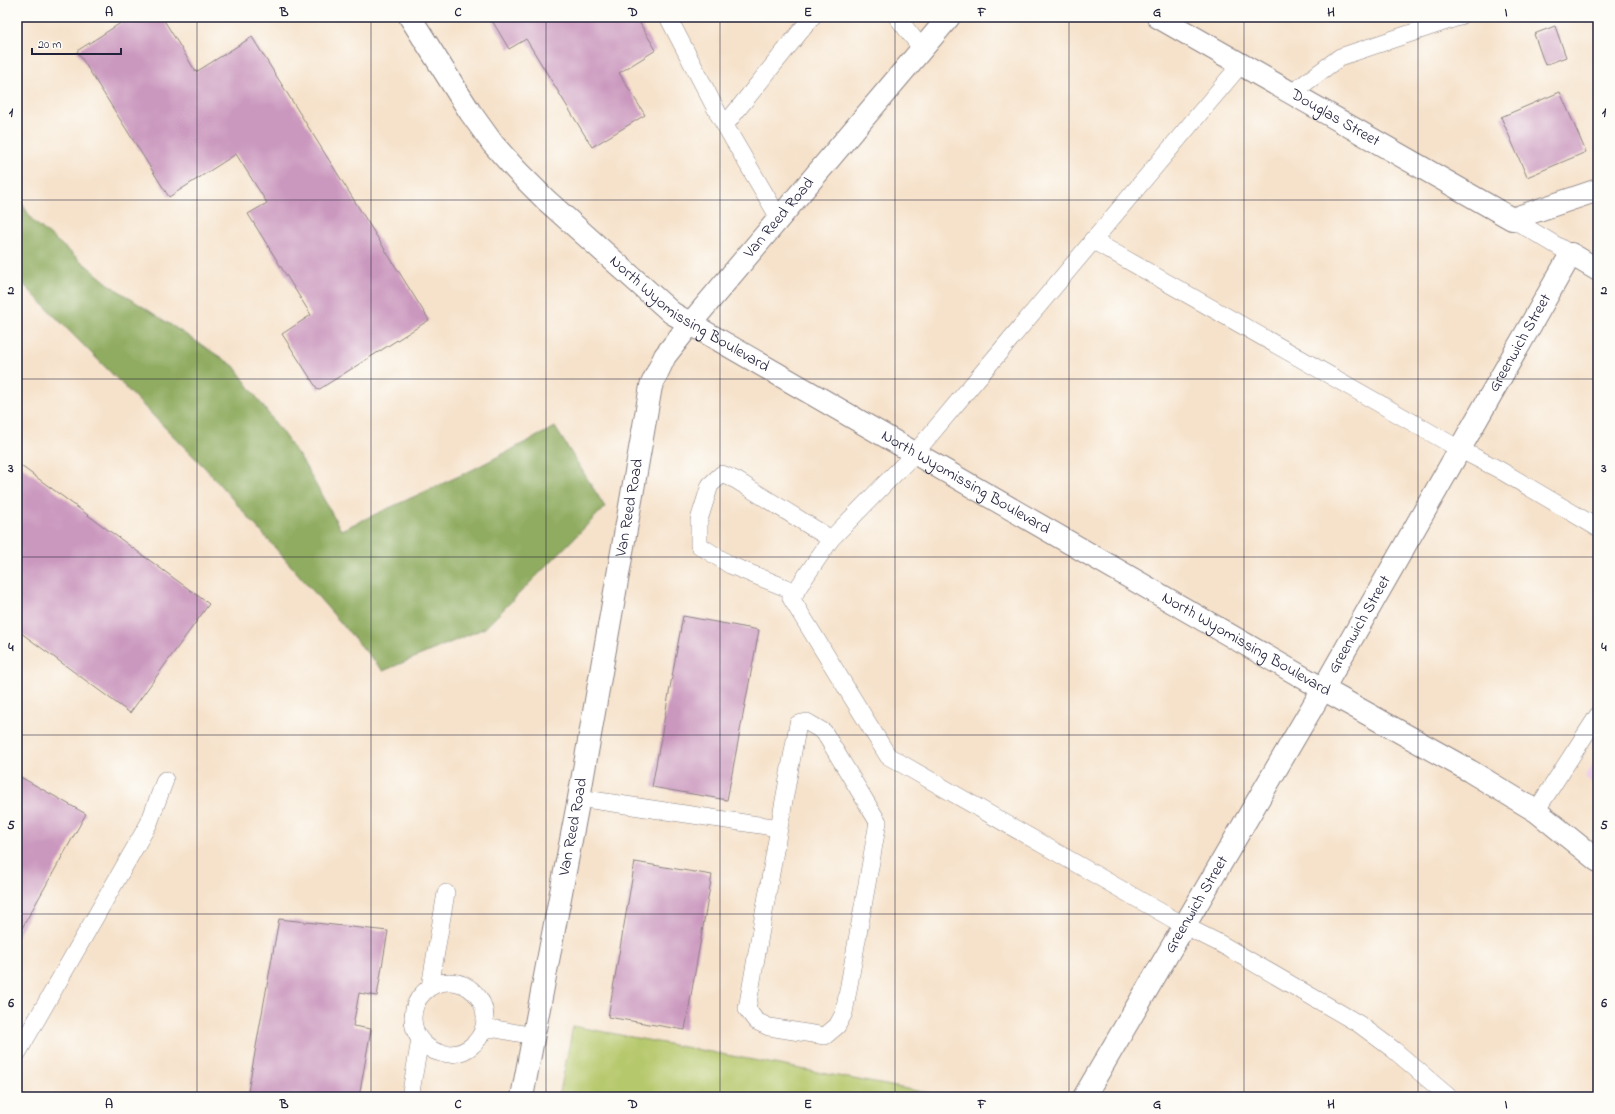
<svg xmlns="http://www.w3.org/2000/svg" width="1615" height="1114" font-family="'Indie Flower',sans-serif">
  <style>
    .built { fill: #eed0e7 }
    .green { fill: #b6c86c; stroke: #6c7554 }
    .forest { fill: #90ac60; stroke: #59674e }
    .building { fill: #ca97be }
    .lines { fill: none; stroke-linecap: round; stroke-linejoin: round }
    .lane-casing { stroke: #8c8283; stroke-width: 18 }
    .street-casing { stroke: #8c8283; stroke-width: 24 }
    .secondary-casing { stroke: #8c8283; stroke-width: 24 }
    .lane { stroke: #fff; stroke-width: 17 }
    .street { stroke: #fff; stroke-width: 22 }
    .secondary { stroke: #fff; stroke-width: 22 }
    .grid { fill: none; stroke: #22223b; stroke-width: 1; stroke-opacity: 0.55 }
    .labels { text-anchor: middle; dominant-baseline: central; stroke-width: 3.5; stroke-linejoin: round; paint-order: stroke }
    .street-label { font-size: 16px; fill: #22223b; stroke: #fdfcf7 }
    .neatline { fill: none; stroke: #22223b; stroke-width: 1.5 }
    .grid-label { font-size: 13px; text-anchor: middle; font-weight: bold; fill: #22223b }
  </style>
  <rect width="100%" height="100%" fill="#fdfcf7"/>
  <filter id="ink" filterUnits="userSpaceOnUse"><feTurbulence type="fractalNoise" baseFrequency=".025" numOctaves="2"/><feDisplacementMap in="SourceGraphic" scale="8" xChannelSelector="R" yChannelSelector="G"/><feConvolveMatrix kernelMatrix="1 2 1 2 8 2 1 2 1" color-interpolation-filters="sRGB"/></filter>
  <filter id="wash" filterUnits="userSpaceOnUse"><feTurbulence type="fractalNoise" baseFrequency=".012" numOctaves="4" result="noise"/><feDisplacementMap in="SourceGraphic" scale="16" xChannelSelector="R" yChannelSelector="G"/><feGaussianBlur stdDeviation="0.9" result="paint"/><feColorMatrix in="noise" values="0 0 0 0 0 0 0 0 0 0 0 0 0 0 0 0 0 1.4 0 .05"/><feComposite in="paint" operator="in"/></filter>
  <g filter="url(#wash)">
    <rect width="100%" height="100%" fill="#f6e2cb"/>
    <path class="built" d="M1598 757V788L1585 777Z"/>
    <path class="green" d="M573 1026 949 1097H559Z"/>
    <path class="forest" d="M17 196 33 221 111 286 234 366 302 460 341 530 470 471 555 427 605 507 485 628 383 671 206 469 17 278Z"/>
    <g id="blocks">
      <path class="building" d="M130 17H162L196 72 252 37 429 320 318 390 282 334 311 315 248 214 267 203 236 154 169 197 77 51Z
        M490 17H636L656 50 619 73 645 115 592 147 526 39 509 49Z
        M1555 26 1566 57 1545 65 1534 34Z
        M1560 92 1586 152 1527 177 1501 117Z
        M17 463 209 604 130 713 17 630Z
        M683 616 759 630 727 800 652 787Z
        M17 775 86 814 17 937Z
        M635 862 712 875 685 1030 608 1017Z
        M279 919 388 931 377 996 359 993 353 1026 371 1029 359 1097H247Z"/>
    </g>
  </g>
  <g filter="url(#ink)">
    <use href="#blocks" fill-opacity="0" stroke="#8c8283" stroke-width="1"/>
    <g class="lines">
      <g class="lane-casing">
        <path id="lane" d="M668 17 720 117 779 218
          M897 17 922 49
          M1241 64 915 453 831 539 791 598 888 756 1185 926 1221 944 1359 1024 1394 1050 1449 1097
          M1292 93 1340 57 1459 17
          M725 125 812 17
          M1512 219 1571 254
          M1092 240 1461 450 1498 469 1598 528
          M796 592 730 565 699 545V520L710 485 722 474 736 480 831 539
          M579 798 779 828 747 1009 756 1021 769 1027 825 1036 837 1026 844 1013 878 822 824 732 807 722 798 724 779 828
          M1536 811 1598 715
          M413 1018a36 36 0 1 1 72 0a36 36 0 1 1-72 0Z
          M430 987 446 893
          M485 1027 534 1036
          M17 1054 149 823 165 780
          M410 1097 420 1040"/>
      </g>
      <g class="street-casing">
        <g id="street">
          <path id="s1" d="M1158 17 1512 219 1598 190"/>
          <path id="s2" d="M1084 1097 1323 689 1571 254 1598 270"/>
        </g>
      </g>
      <g class="secondary-casing">
        <g id="secondary">
          <path id="s3" d="M410 17 470 112 493 144 517 171 546 200 672 313 1323 689 1470 771 1536 811 1598 861"/>
          <path id="s4" d="M522 1097 579 798 651 386 665 356 690 324 949 17"/>
        </g>
      </g>
      <use href="#lane" class="lane"/>
      <use href="#street" class="street"/>
      <use href="#secondary" class="secondary"/>
    </g>
  </g>
  <path class="grid" d="M197 17V1097M371 17V1097M546 17V1097M720 17V1097M895 17V1097M1069 17V1097M1244 17V1097M1418 17V1097M17 200H1598M17 379H1598M17 557H1598M17 735H1598M17 914H1598"/>
  <g class="labels">
    <g class="street-label">
      <text stroke="none"><textPath href="#s1" startOffset="204">Douglas Street</textPath></text>
      <text stroke="none"><textPath href="#s4" startOffset="935">Van Reed Road</textPath></text>
      <text stroke="none"><textPath href="#s3" startOffset="413">North Wyomissing Boulevard</textPath></text>
      <text stroke="none"><textPath href="#s2" startOffset="871">Greenwich Street</textPath></text>
      <text stroke="none"><textPath href="#s3" startOffset="737">North Wyomissing Boulevard</textPath></text>
      <text stroke="none"><textPath href="#s4" startOffset="599">Van Reed Road</textPath></text>
      <text stroke="none"><textPath href="#s2" startOffset="547">Greenwich Street</textPath></text>
      <text stroke="none"><textPath href="#s3" startOffset="1061">North Wyomissing Boulevard</textPath></text>
      <text stroke="none"><textPath href="#s4" startOffset="275">Van Reed Road</textPath></text>
      <text stroke="none"><textPath href="#s2" startOffset="223">Greenwich Street</textPath></text>
    </g>
  </g>
  <rect width="1615" height="1114" fill="none" stroke="#fdfcf7" stroke-width="44"/>
  <path d="M32 48v6h89v-6" fill="none" stroke="#22223b" stroke-width="2"/>
  <text x="38" y="48" font-size="12" fill="#22223b" stroke="#fdfcf7" stroke-width="3" paint-order="stroke">20 m</text>
  <rect x="22" y="22" width="1571" height="1070" class="neatline"/>
  <g class="grid-label">
    <text x="109" y="16">A</text>
    <text x="284" y="16">B</text>
    <text x="458" y="16">C</text>
    <text x="633" y="16">D</text>
    <text x="808" y="16">E</text>
    <text x="982" y="16">F</text>
    <text x="1157" y="16">G</text>
    <text x="1331" y="16">H</text>
    <text x="1506" y="16">I</text>
    <text x="11" y="116">1</text>
    <text x="1604" y="116">1</text>
    <text x="11" y="294">2</text>
    <text x="1604" y="294">2</text>
    <text x="11" y="472">3</text>
    <text x="1604" y="472">3</text>
    <text x="11" y="651">4</text>
    <text x="1604" y="651">4</text>
    <text x="11" y="829">5</text>
    <text x="1604" y="829">5</text>
    <text x="11" y="1007">6</text>
    <text x="1604" y="1007">6</text>
    <text x="109" y="1108">A</text>
    <text x="284" y="1108">B</text>
    <text x="458" y="1108">C</text>
    <text x="633" y="1108">D</text>
    <text x="808" y="1108">E</text>
    <text x="982" y="1108">F</text>
    <text x="1157" y="1108">G</text>
    <text x="1331" y="1108">H</text>
    <text x="1506" y="1108">I</text>
  </g>
</svg>
